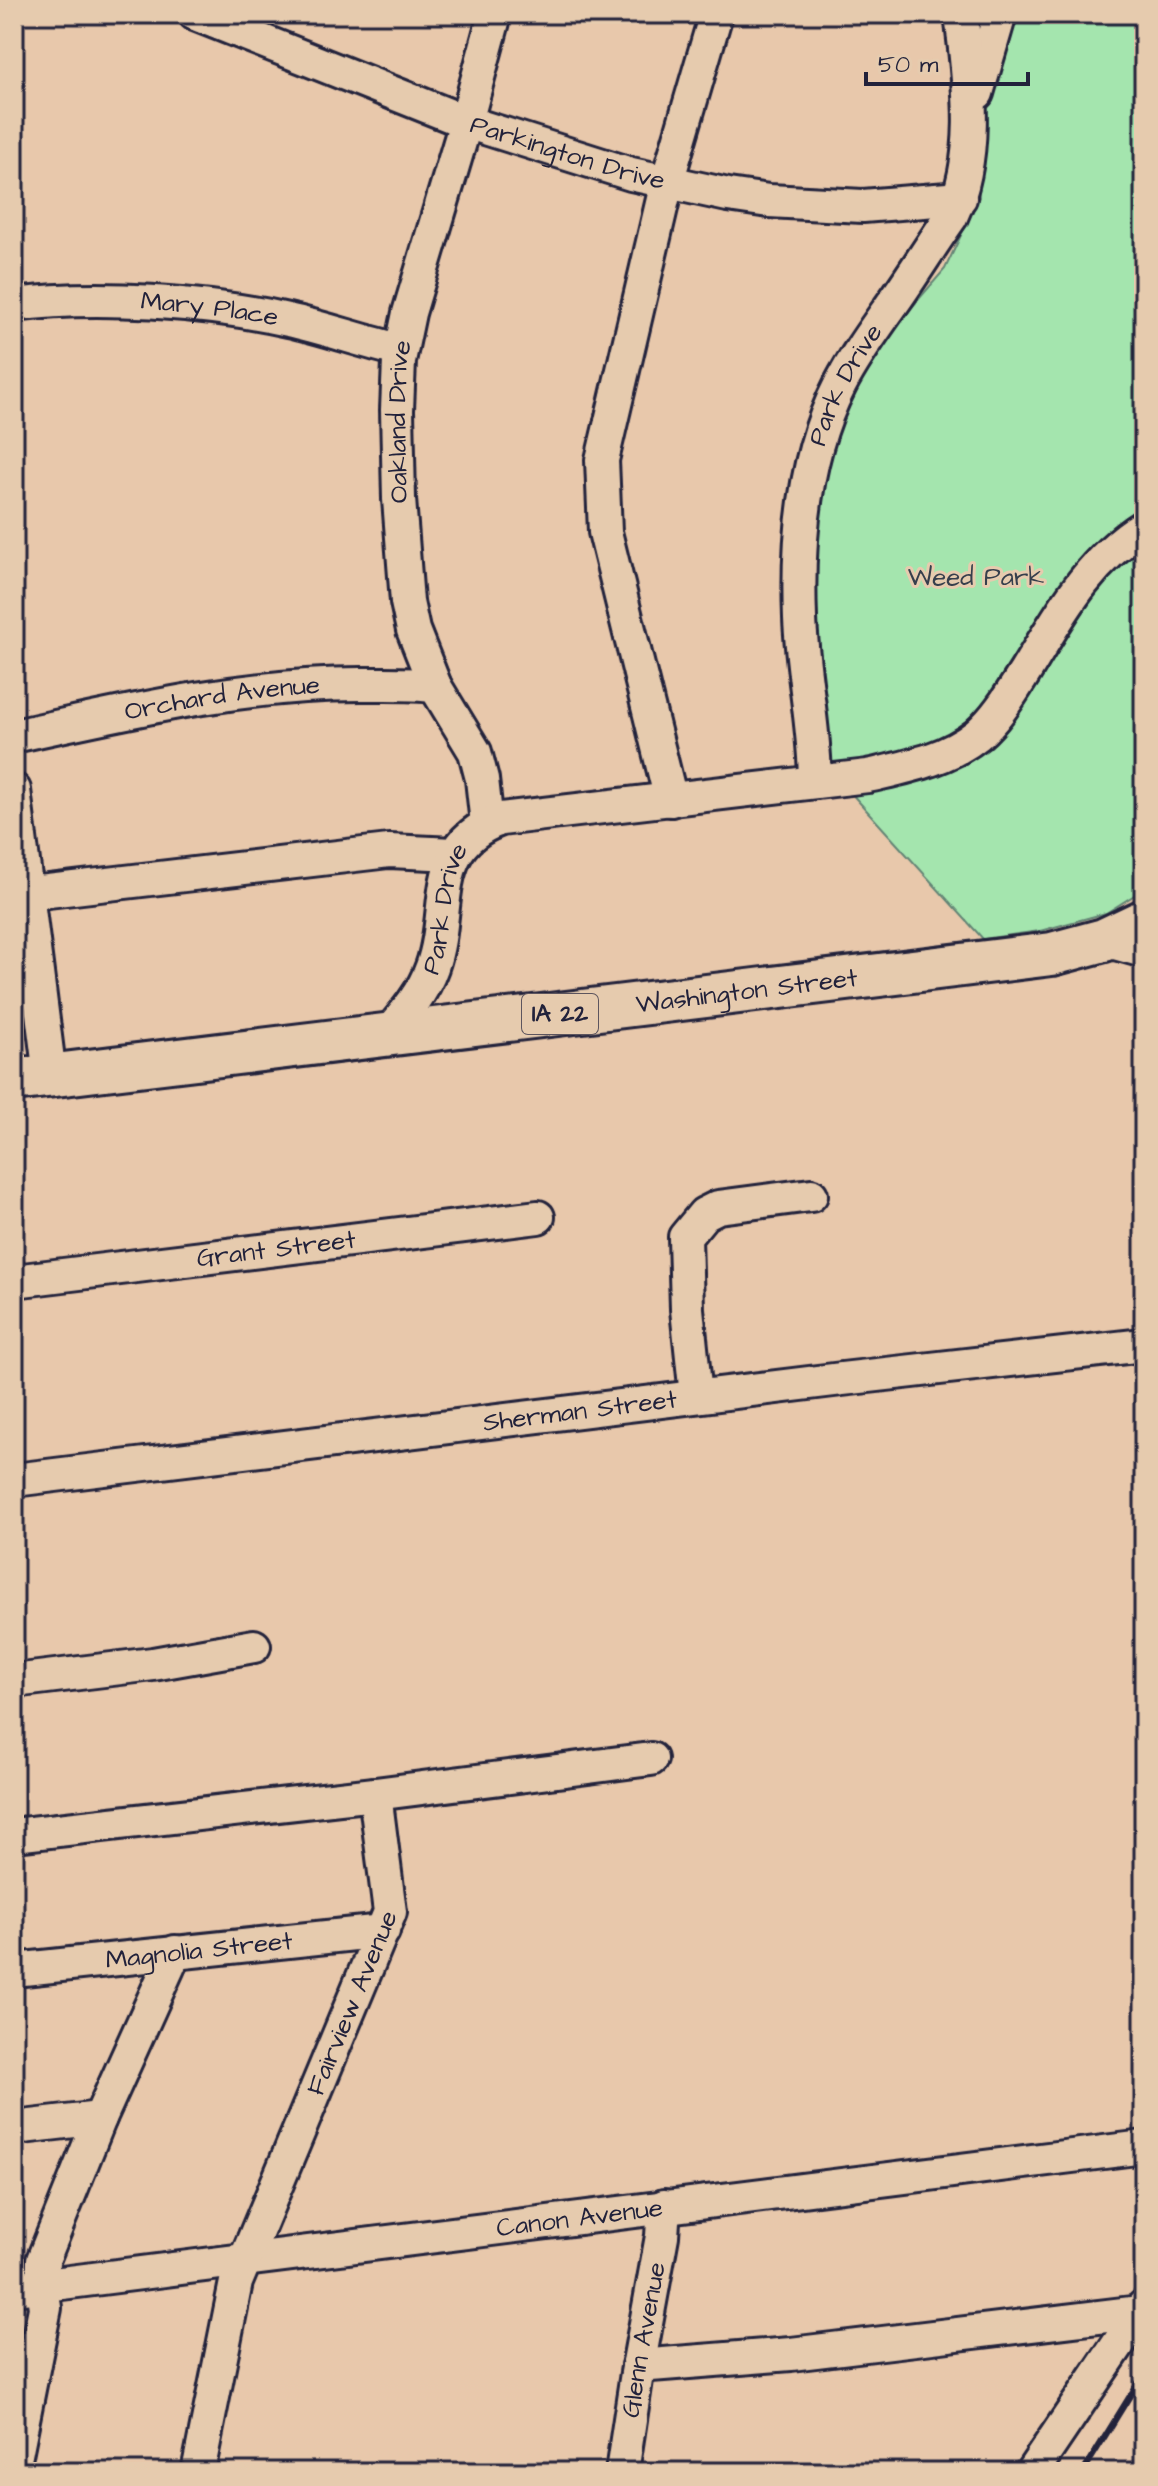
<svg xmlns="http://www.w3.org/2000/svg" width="1158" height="2486" font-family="'Architects Daughter',sans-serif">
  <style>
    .green { fill: #a4e5ae; stroke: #638474; stroke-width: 2 }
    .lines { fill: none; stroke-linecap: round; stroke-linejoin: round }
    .minor-casing { stroke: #22223b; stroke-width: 38 }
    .major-casing { stroke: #22223b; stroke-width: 48 }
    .minor { stroke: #e6cbae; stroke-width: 32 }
    .major { stroke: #e6cbae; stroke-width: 42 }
    .rail { stroke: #22223b; stroke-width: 6 }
    .labels { text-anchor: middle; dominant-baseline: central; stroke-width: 6; stroke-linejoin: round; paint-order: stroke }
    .shield { fill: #e6cbae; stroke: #5d555e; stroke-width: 2 }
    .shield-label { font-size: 24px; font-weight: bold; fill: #22223b }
    .street-label { font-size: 26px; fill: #22223b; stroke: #e6cbae }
    .park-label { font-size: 26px; fill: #363f4c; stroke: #e6cbae }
  </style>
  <rect width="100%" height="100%" fill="#e8c8ab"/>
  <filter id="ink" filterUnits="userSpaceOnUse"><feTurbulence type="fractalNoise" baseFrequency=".0125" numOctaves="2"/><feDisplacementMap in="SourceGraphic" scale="16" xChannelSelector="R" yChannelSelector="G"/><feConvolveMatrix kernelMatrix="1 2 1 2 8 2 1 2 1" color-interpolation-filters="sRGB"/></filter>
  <g filter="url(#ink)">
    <path class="green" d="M962 14H1144V889L1106 913 1040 931 983 939 821 760 806 566 822 462 861 366 945 269 979 197Z"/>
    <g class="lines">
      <g class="minor-casing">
        <g id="minor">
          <path id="s1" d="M195 14 466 122 631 174 728 195 769 201 863 206 960 198"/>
          <path d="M977 93 1000 14"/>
          <path id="s2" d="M14 305C96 294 207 302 288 320 326 328 363 342 400 350"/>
          <path id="s3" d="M14 736C129 711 243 684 361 684 386 684 410 683 435 686"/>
          <path id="s4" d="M815 782C815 728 802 673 800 618 797 541 804 455 840 385 855 356 874 330 893 303 913 275 931 245 951 217 980 153 969 82 961 14"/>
          <path d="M14 790 50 1076"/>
          <path d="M671 800 605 532 602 460 667 182 716 14"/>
          <path id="s5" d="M487 824 482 779 475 752 435 686 413 630 407 602 399 499 397 410 399 361 409 313 466 122 495 14"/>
          <path d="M14 895 389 851 454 854"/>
          <path d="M1104 940 1144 951"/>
          <path id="s6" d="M387 1035C404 1015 423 993 432 967 453 909 427 845 501 819L868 776C906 767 946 760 977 735 997 718 1011 694 1025 672 1060 615 1086 563 1144 526"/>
          <path id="s7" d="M14 1281 538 1217"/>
          <path d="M696 1396 687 1309 685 1237 704 1214 718 1207 811 1195"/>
          <path id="s8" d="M14 1480 842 1379 1144 1345"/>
          <path d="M14 1681 153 1664 254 1646"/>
          <path d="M14 1835 375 1794"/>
          <path id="s9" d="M14 1970 383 1931"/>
          <path d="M14 2128 100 2118"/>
          <path id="s10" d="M14 2289 1144 2147"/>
          <path d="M638 2366 791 2354 1140 2312"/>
          <path d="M14 2465 45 2308 42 2286 43 2260 100 2118 175 1952"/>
          <path id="s11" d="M198 2472 236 2282 390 1912 375 1794 651 1759"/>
          <path id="s12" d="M622 2472 637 2373 662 2236 664 2206"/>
          <path d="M1032 2472 1144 2306"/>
        </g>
      </g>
      <g class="major-casing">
        <g id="major">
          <path id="s13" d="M14 1080 1052 954 1104 940 1144 921"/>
        </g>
      </g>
      <use href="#minor" class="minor"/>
      <use href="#major" class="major"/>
      <path class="rail" d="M1083 2472 1144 2373"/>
    </g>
  </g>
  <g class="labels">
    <rect class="shield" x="522" y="994" width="76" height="40" rx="6"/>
    <g class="shield-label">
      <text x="560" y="1014">IA 22</text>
    </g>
    <g class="street-label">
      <text stroke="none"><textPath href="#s1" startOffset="398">Parkington Drive</textPath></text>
      <text stroke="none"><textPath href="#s2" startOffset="196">Mary Place</textPath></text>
      <text stroke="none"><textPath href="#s4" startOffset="406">Park Drive</textPath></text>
      <text stroke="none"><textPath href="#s5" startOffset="420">Oakland Drive</textPath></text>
      <text stroke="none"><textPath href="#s3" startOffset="212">Orchard Avenue</textPath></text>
      <text stroke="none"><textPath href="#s6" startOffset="142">Park Drive</textPath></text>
      <text stroke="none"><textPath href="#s13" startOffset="738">Washington Street</textPath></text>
      <text stroke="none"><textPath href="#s7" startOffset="264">Grant Street</textPath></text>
      <text stroke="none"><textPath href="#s8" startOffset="570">Sherman Street</textPath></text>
      <text stroke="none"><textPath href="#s9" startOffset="186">Magnolia Street</textPath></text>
      <text stroke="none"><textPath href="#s11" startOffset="496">Fairview Avenue</textPath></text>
      <text stroke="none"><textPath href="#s10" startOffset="570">Canon Avenue</textPath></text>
      <text stroke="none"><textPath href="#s12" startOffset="134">Glenn Avenue</textPath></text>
    </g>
    <g class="park-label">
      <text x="976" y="577">Weed Park</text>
    </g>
  </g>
  <rect width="1158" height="2486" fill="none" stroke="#e6cbae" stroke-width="48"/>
  <rect x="24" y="24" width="1110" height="2438" fill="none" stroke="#22223b" stroke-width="3" filter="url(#ink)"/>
  <path d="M866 72v12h162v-12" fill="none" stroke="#22223b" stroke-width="4"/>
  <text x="878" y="72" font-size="24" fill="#22223b" stroke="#e6cbae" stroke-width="6" paint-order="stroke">50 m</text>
</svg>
